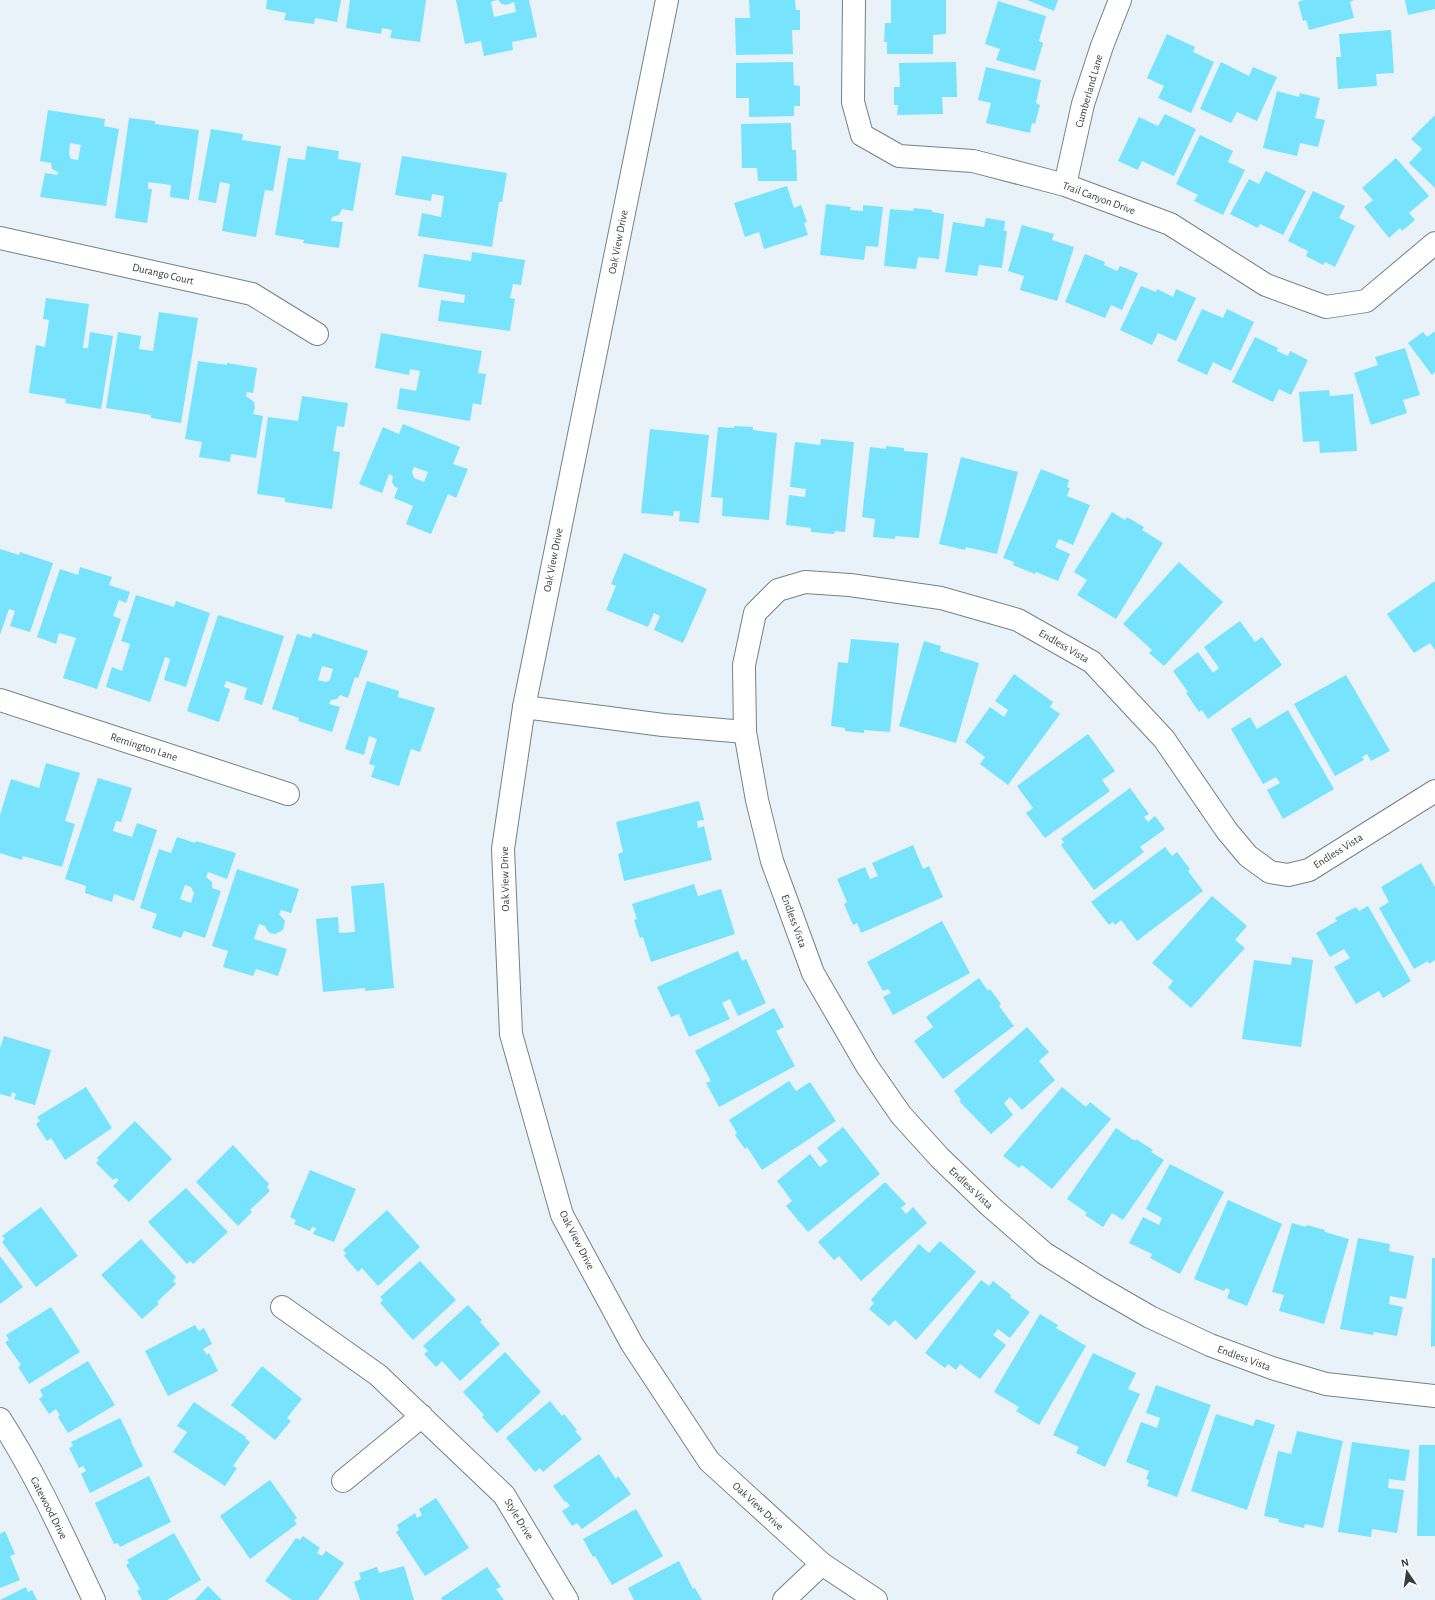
<svg xmlns="http://www.w3.org/2000/svg" width="1435" height="1600" font-family="'Alegreya Sans',sans-serif">
  <style>
    .building { fill: #77e3fd; fill-rule: evenodd }
    .lines { fill: none; stroke-linecap: round; stroke-linejoin: round }
    .street-casing { stroke: #778085; stroke-width: 24 }
    .secondary-casing { stroke: #778085; stroke-width: 24 }
    .street { stroke: #fff; stroke-width: 22 }
    .secondary { stroke: #fff; stroke-width: 22 }
    .labels { text-anchor: middle; dominant-baseline: central; stroke-width: 4; stroke-linejoin: round; paint-order: stroke }
    .street-label { font-size: 11px; fill: #383c3e; stroke: #fefefe }
  </style>
  <rect width="100%" height="100%" fill="#e9f2f8"/>
  <path class="building" d="M267 0H341L337 22 315 18 314 24 284 20 286 13 266 9Z
    M350 0H426L420 42 390 38 392 30 382 28 381 34 346 28Z
    M456 0H497L491 2 494 17 516 12 514 2 506 5 502 4 498 0H529L537 37 512 42 513 50 484 56 481 41 465 44Z
    M749 0H795L796 10H800V30H792L793 54 736 55 735 18H750Z
    M891 0H946V34L933 35V54H887V42H884L885 23H891Z
    M1027 0H1058L1054 11Z
    M1304 0H1354L1350 2 1354 18 1309 30 1306 20 1303 21 1298 2Z
    M1405 0H1435V9L1408 15Z
    M998 1 1046 16 1039 41 1043 43 1035 71 996 60 1000 49 985 44Z
    M1391 30 1394 73 1376 74 1377 86 1338 89 1336 57H1341L1339 34Z
    M1167 34 1195 47 1193 52 1214 62 1191 113 1158 98 1164 86 1147 78Z
    M793 62 794 85 800 86V106H794V116L749 117V98H736V63Z
    M956 62 957 97H942L943 114 897 115 898 105H894V87H900L899 63Z
    M1221 62 1249 76 1253 67 1277 77 1257 121 1237 112 1231 123 1200 109Z
    M986 67 1041 80 1036 103 1040 105 1035 124 1032 123 1030 133 986 123 991 103 978 100Z
    M1277 91 1299 97 1300 93 1320 98 1315 118 1325 120 1318 147 1300 143 1297 156 1263 148Z
    M48 110 105 119 104 126 119 129 106 206 40 197 45 173 57 175 58 172 52 169 51 163 40 161ZM70 143 81 145 78 160 71 159 69 154Z
    M1165 114 1196 129 1174 176 1142 161 1138 170 1118 161 1139 117 1158 126Z
    M1435 115V188L1409 163 1422 149 1411 139Z
    M129 118 155 121V124L199 130 189 200 170 197 171 185 148 182V189H152L147 223 115 218Z
    M791 123 792 150H796L797 181H758L757 168H742L741 124Z
    M211 129 243 134 242 140 281 146 273 191 265 190 256 237 222 231 230 184 220 182 216 203 198 200Z
    M1200 135 1233 151 1228 162 1245 170 1223 215 1194 201 1198 195 1176 184Z
    M307 146 339 151 338 159 361 163 353 211 342 209 339 215 332 217 331 221 343 222 339 248 303 243 304 240 275 235 288 158 305 160Z
    M402 156 507 173 502 202H499L492 247 418 236 422 213 441 217 444 196 432 194 431 201 395 195Z
    M1396 158 1429 196 1409 213 1415 220 1402 231 1400 228 1389 238 1364 207 1373 200 1362 188Z
    M1266 171 1306 191 1283 235 1260 224 1258 228 1230 214 1249 179 1259 184Z
    M787 186 794 208 801 205 807 222 804 223 808 235 764 249 759 232 745 237 734 203Z
    M1313 191 1345 206 1339 218 1355 226 1335 267 1325 262 1323 265 1306 256 1308 251 1288 241Z
    M826 204 851 207 850 210 863 211V205L883 207 878 247 866 246 864 260 820 255Z
    M914 208 932 210V212L944 214 939 259 918 257 916 269 884 266 890 209 913 211Z
    M986 218 1005 221 1004 231H1007L1002 268 979 265 977 276 945 272 953 222 984 227Z
    M1022 225 1054 234 1052 240 1074 247 1057 301 1020 290 1024 276 1008 271Z
    M472 252 525 260 521 285 513 284 510 298 515 299 510 331 438 321 441 300 464 303 465 295 418 287 424 254 471 261Z
    M1085 254 1105 262 1104 265 1117 271 1120 266 1138 273 1122 310 1111 305 1105 318 1065 302Z
    M1141 286 1156 292 1157 289 1173 297 1176 289 1196 298 1176 341 1158 333 1152 345 1120 330Z
    M46 298 89 304 83 348H88L90 332 113 336 101 409 65 403 66 399 29 393 36 345 45 347 49 320 43 319Z
    M1202 309 1223 318 1227 309 1254 322 1231 371 1213 362 1207 375 1177 361Z
    M159 312 198 318 181 423 151 418V415L106 408 118 332 141 336 139 349 153 351Z
    M1435 331V372L1432 375 1408 343 1423 332 1427 337Z
    M381 333 482 351 478 373 486 374 481 405 473 403 470 421 397 409 400 388 416 391 420 371 410 369 409 375 375 368Z
    M1255 337 1278 348 1277 351 1288 356 1290 351 1308 360 1291 395 1279 389 1273 402 1232 382Z
    M1405 348 1420 395 1403 400 1407 413 1371 425 1354 373 1378 365 1375 357Z
    M198 361 227 365V363L257 368 253 393 247 392 246 396 254 402 255 408 253 414 263 416 256 458 231 454 230 462 199 457 202 442 185 439Z
    M1329 390 1330 396 1353 394 1357 451 1320 453 1319 441 1303 442 1299 392Z
    M302 396 348 403 344 427 337 426 333 451 340 452 332 509 285 502V498L257 494 268 417 298 421Z
    M403 424 460 447 453 464 468 469 456 498 448 494 431 534 406 524 413 506 394 498 398 488 395 487 392 482 393 476 389 474 382 493 359 484 383 427 399 434ZM414 467 428 472 424 482 414 478 412 472Z
    M734 426 753 427V430L777 433 769 520 722 516 723 498 711 497 718 427 734 428Z
    M650 429 709 435 699 523 679 521 680 511H674L673 516 641 513Z
    M821 439 854 442 845 532 835 531 834 534 811 532V528L786 525 789 495 805 497 806 489 790 487 795 442 820 445Z
    M886 446 904 448V451L928 453 919 538 895 536V539L873 537 875 519 862 517 870 447 886 449Z
    M961 457 1018 472 997 554 966 547 965 550 939 544Z
    M1041 469 1069 480 1067 487 1070 488 1067 496 1090 505 1073 545 1059 539 1055 547 1070 554 1058 581 1036 572 1035 574 1013 565 1014 562 1003 558Z
    M1112 512 1125 520 1127 517 1144 527 1142 530 1163 543 1116 619 1077 595 1087 580 1074 572Z
    M0 549 19 555 20 552 53 563 30 632 10 626 15 611 9 609 0 635Z
    M624 553 707 589 683 643 654 630 660 616 654 613 648 627 606 610 616 586 611 584Z
    M1179 562 1223 602 1164 666 1149 653 1152 650 1123 624Z
    M80 567 112 577 109 585 130 592 126 603 119 600 113 616 121 619 97 689 63 678 76 638 59 633 56 644 37 637 60 569 78 575Z
    M1435 581V650L1430 643 1414 653 1387 614Z
    M136 595 174 607 176 601 210 613 186 687 164 680 170 659 165 657 150 702 106 687 112 667 122 671 130 644 121 641Z
    M218 615 284 636 262 705 244 699 247 688 226 681 224 687 230 689 219 722 187 711Z
    M1240 621 1255 642 1262 637 1282 665 1208 719 1202 710 1199 712 1186 693 1188 692 1173 671 1198 652 1213 673 1219 668 1204 647Z
    M313 633 368 651 358 678 355 677 348 698 340 695 337 699 331 700 329 704 340 707 332 732 298 721 299 718 272 709 297 634 311 638ZM322 666 333 669 330 680 326 682 318 680Z
    M851 639 899 643 890 732 864 730V733L845 731V728L831 726 838 662 848 663Z
    M924 641 941 646 940 651 979 663 956 743 899 726Z
    M1014 674 1053 702 1050 707 1060 714 1008 785 980 764 985 757 965 742 990 707 1004 717 1008 710 995 701Z
    M1346 675 1390 751 1371 761 1367 754 1362 757 1364 760 1335 776 1294 704Z
    M367 681 399 691 398 697 435 708 420 752 411 749 399 786 371 777 375 766 369 764 377 739 369 736 364 755 345 749Z
    M1288 710 1334 789 1283 819 1267 790 1280 783 1276 777 1263 784 1231 729 1250 717 1257 729Z
    M1088 734 1115 771 1102 780 1110 791 1045 838 1026 813 1033 808 1017 786Z
    M46 763 80 773 65 821 75 824 62 867 23 856 22 860 0 853V815L11 779 39 788Z
    M98 778 132 788 121 822 116 821 113 831 132 837 137 823 157 830 134 901 114 894 112 902 85 893 86 886 65 879Z
    M1130 788 1149 814 1144 817 1148 822 1155 816 1165 829 1140 847 1144 852 1094 890 1061 845 1064 842 1061 839Z
    M699 801 704 820 697 821 698 828 704 826 712 860 624 881 618 854 623 852 616 822Z
    M177 837 195 843 196 841 236 853 227 879 208 872 206 877 212 882V888L221 891 205 938 184 931 181 938 152 928 157 914 140 908 159 849 171 853ZM185 885 191 887 194 893 191 903 180 899Z
    M913 845 923 869 929 866 943 897 861 933 857 923 853 925 844 904 847 902 837 879 865 867 870 879 878 876 872 863Z
    M1165 847 1172 856 1177 852 1190 869 1188 871 1203 891 1137 941 1121 920 1115 925 1113 922 1109 925 1091 902Z
    M1421 863 1435 887V960L1429 964 1428 961 1414 969 1379 908 1389 902 1381 887Z
    M237 869 299 889 291 913 281 910 279 914 285 921 283 930 275 934 270 933 267 930 265 926 259 924 254 939 287 949 278 976 256 969 253 976 223 967 228 951 212 946Z
    M384 883 394 988 365 991V988L323 992 316 919 338 917 339 933 355 932 351 886Z
    M694 884 698 896 721 889 735 934 651 962 643 937 640 938 634 920 637 919 632 904Z
    M1212 896 1247 926 1235 940 1245 948 1191 1008 1168 988 1173 981 1152 963Z
    M1368 906 1411 981 1383 998 1379 991 1356 1004 1334 967 1350 958 1344 949 1330 957 1316 933 1337 921 1335 918 1356 907 1359 911Z
    M942 921 970 973 893 1015 883 997 891 993 888 989 883 991 867 962Z
    M738 951 742 961 746 959 766 1003 738 1016 730 999 722 1003 730 1019 689 1037 679 1014 671 1017 657 987Z
    M1292 957 1313 960 1301 1047 1242 1039 1254 960 1291 965Z
    M979 978 988 991 990 989 1001 1004 999 1006 1014 1026 943 1079 914 1041 933 1027 926 1017Z
    M774 1008 784 1027 776 1031 795 1066 719 1107 706 1083 711 1081 695 1051Z
    M1027 1027 1049 1052 1039 1061 1055 1080 1022 1110 1010 1097 1004 1103 1013 1115 991 1134 959 1101 961 1100 954 1091Z
    M4 1036 51 1050 35 1105 14 1099 16 1094 12 1092 11 1097 0 1094V1048Z
    M789 1081 796 1091 810 1082 836 1121 762 1170 747 1147 745 1149 735 1135 737 1133 729 1120Z
    M86 1087 112 1128 65 1160 51 1138 47 1141 36 1124 40 1121 37 1117Z
    M1062 1087 1086 1107 1090 1102 1111 1119 1052 1189 1022 1165 1019 1168 1003 1156Z
    M135 1121 172 1159 129 1202 113 1186 119 1180 116 1178 113 1180 96 1163 99 1160 97 1158Z
    M843 1127 880 1174 808 1232 786 1206 792 1201 777 1181 810 1154 820 1167 828 1161 817 1148Z
    M1116 1128 1135 1141 1136 1139 1153 1150 1151 1152 1164 1160 1123 1220 1112 1213 1103 1227 1085 1215 1087 1213 1067 1199Z
    M233 1145 269 1184 267 1187 270 1191 250 1210 252 1212 238 1226 196 1182Z
    M1170 1164 1224 1192 1180 1274 1150 1258 1152 1254 1129 1243 1143 1217 1159 1225 1162 1218 1146 1209Z
    M310 1170 356 1189 334 1242 313 1234 316 1228 312 1227 310 1231 294 1224 296 1220 290 1217Z
    M885 1182 906 1204 901 1208 906 1214 913 1207 927 1223 861 1281 839 1256 834 1260 818 1242Z
    M186 1188 228 1232 193 1264 190 1261 187 1264 148 1222Z
    M1228 1200 1282 1224 1247 1306 1227 1298 1230 1290 1226 1288 1224 1291 1194 1279Z
    M41 1207 78 1256 36 1287 2 1242 5 1239 2 1236Z
    M387 1210 420 1247 378 1286 362 1268 358 1272 344 1256 346 1253 343 1250Z
    M1292 1223 1306 1227 1307 1225 1325 1230V1232L1349 1239 1324 1324 1279 1311 1284 1295 1272 1292Z
    M1358 1238 1390 1244 1389 1251 1414 1256 1406 1299 1390 1296 1389 1304 1403 1307 1397 1336 1374 1332 1373 1335 1340 1329Z
    M141 1239 176 1277 173 1281 176 1284 157 1302 159 1304 142 1319 101 1275Z
    M940 1241 976 1272 916 1340 895 1320 889 1326 869 1309 874 1303 871 1300 919 1244 929 1253Z
    M0 1256 23 1287 0 1304Z
    M1432 1258H1435V1346L1431 1347Z
    M420 1261 456 1300 413 1340 380 1303 383 1300 380 1297Z
    M981 1280 989 1286 993 1281 1011 1295 1010 1297 1030 1312 1010 1338 998 1329 993 1335 1006 1345 980 1379 960 1364 956 1370 948 1364 945 1368 925 1353Z
    M468 1305 482 1320 480 1322 500 1344 460 1381 442 1361 436 1367 424 1354 428 1351 423 1346Z
    M51 1307 80 1352 29 1384 18 1367 21 1365 5 1342 9 1340 6 1335Z
    M1040 1314 1058 1325 1056 1328 1086 1346 1039 1425 1016 1411 1019 1407 994 1392Z
    M195 1325 199 1331 204 1328 212 1344 203 1349 207 1355 209 1353 218 1371 168 1396 145 1351Z
    M505 1352 541 1392 497 1433 482 1417 484 1415 463 1392Z
    M1093 1353 1136 1373 1128 1389 1140 1394 1105 1467 1076 1453 1079 1447 1053 1435Z
    M88 1361 115 1405 68 1433 58 1417 60 1415 56 1409 49 1414 39 1399 43 1396 40 1390Z
    M262 1366 302 1399 287 1418 291 1421 275 1440 231 1405Z
    M1156 1385 1211 1405 1177 1497 1147 1486 1149 1480 1146 1479 1149 1471 1126 1462 1141 1422 1157 1428 1160 1418 1146 1413Z
    M550 1401 562 1416 564 1414 577 1430 575 1431 582 1439 543 1472 540 1468 535 1472 506 1438Z
    M194 1402 246 1437 245 1438 250 1442 233 1466 237 1468 225 1486 173 1452 187 1432 177 1426Z
    M1216 1414 1253 1426 1256 1419 1275 1425 1247 1510 1191 1491Z
    M120 1418 132 1442H131L143 1466 90 1493 81 1474 86 1471 83 1466 79 1468 69 1448 73 1446 71 1442Z
    M1297 1431 1343 1441 1323 1528 1305 1524 1304 1528 1278 1522 1279 1519 1264 1516 1278 1451 1291 1454Z
    M1352 1442 1410 1450 1405 1481 1389 1479 1388 1488 1404 1490 1397 1533 1372 1529 1371 1537 1338 1532Z
    M1419 1445H1435V1536H1417Z
    M599 1454 616 1479 618 1476 631 1494 582 1529 577 1523 572 1526 562 1511 570 1506 566 1501 565 1502 553 1486Z
    M149 1476 171 1522 120 1547 118 1543 114 1544 95 1503Z
    M270 1480 297 1518 294 1520 297 1524 250 1559 220 1516Z
    M436 1498 469 1548 425 1576 396 1532 399 1530 397 1525 415 1513 417 1518 422 1515 419 1509Z
    M636 1509 663 1556 612 1585 595 1556 593 1557 583 1539Z
    M5 1531 15 1554 10 1556 20 1580 0 1588V1534Z
    M174 1533 201 1580 167 1600H142L137 1591 140 1589 126 1565 129 1563 127 1560Z
    M303 1536 320 1548 317 1553 322 1556 326 1551 344 1563 318 1600H292L265 1581 296 1538 300 1540Z
    M679 1561 693 1589 695 1588 702 1600H634L628 1588Z
    M404 1566 414 1600H360L354 1582 361 1579 359 1573 377 1567 379 1573Z
    M487 1567 501 1587 496 1589 504 1600H442L441 1598Z
    M208 1586 222 1600H195Z
    M26 1587 28 1592 32 1590 37 1600H0Z"/>
  <g class="lines">
    <g class="street-casing">
      <path id="street" d="M854 0 853 102 862 135 899 156 973 161 1065 185 1170 224 1266 285 1326 307 1366 301 1435 243
        M1065 185 1083 104 1102 46 1120 0
        M0 238 252 294 317 334
        M0 700 288 794
        M524 707 663 725 745 732
        M1435 791 1309 870 1288 875 1270 872 1248 856 1227 831 1164 739 1092 662 1018 620 941 598 850 585 805 582 778 590 755 613 744 665 745 732 757 800 772 861 813 973 867 1066 901 1115 940 1158 990 1206 1044 1253 1098 1287 1150 1317 1210 1345 1272 1368 1326 1384 1435 1396
        M282 1307 378 1375 504 1495 567 1600
        M0 1419C37 1476 65 1539 94 1600
        M343 1481 422 1416
        M784 1600 822 1564"/>
    </g>
    <g class="secondary-casing">
      <path id="secondary" d="M667 0 524 707 503 849 511 1034 562 1215 632 1344 709 1461 822 1564 876 1600"/>
    </g>
    <use href="#street" class="street"/>
    <use href="#secondary" class="secondary"/>
  </g>
  <g class="labels">
    <g class="street-label">
      <text transform="translate(1089 91) rotate(-74)">Cumberland Lane</text>
      <text transform="translate(1099 198) rotate(20)">Trail Canyon Drive</text>
      <text transform="translate(618 242) rotate(-79)">Oak View Drive</text>
      <text transform="translate(163 274) rotate(13)">Durango Court</text>
      <text transform="translate(553 560) rotate(-79)">Oak View Drive</text>
      <text transform="translate(1064 646) rotate(30)">Endless Vista</text>
      <text transform="translate(144 747) rotate(18)">Remington Lane</text>
      <text transform="translate(1338 851) rotate(-32)">Endless Vista</text>
      <text transform="translate(505 879) rotate(-91)">Oak View Drive</text>
      <text transform="translate(794 921) rotate(70)">Endless Vista</text>
      <text transform="translate(971 1188) rotate(43)">Endless Vista</text>
      <text transform="translate(577 1240) rotate(63)">Oak View Drive</text>
      <text transform="translate(1244 1358) rotate(20)">Endless Vista</text>
      <text transform="translate(758 1506) rotate(43)">Oak View Drive</text>
      <text transform="translate(49 1508) rotate(63)">Gatewood Drive</text>
      <text transform="translate(519 1519) rotate(59)">Style Drive</text>
    </g>
  </g>
  <g transform="translate(1407 1572) rotate(347)" stroke="#fefefe" stroke-width="3" paint-order="stroke">
  <path d="M0-3L7 15L0 10L-7 15Z" fill="#383c3e"/>
  <text y="-6" font-size="11" font-weight="bold" text-anchor="middle" fill="#383c3e">N</text>
  </g>
</svg>
